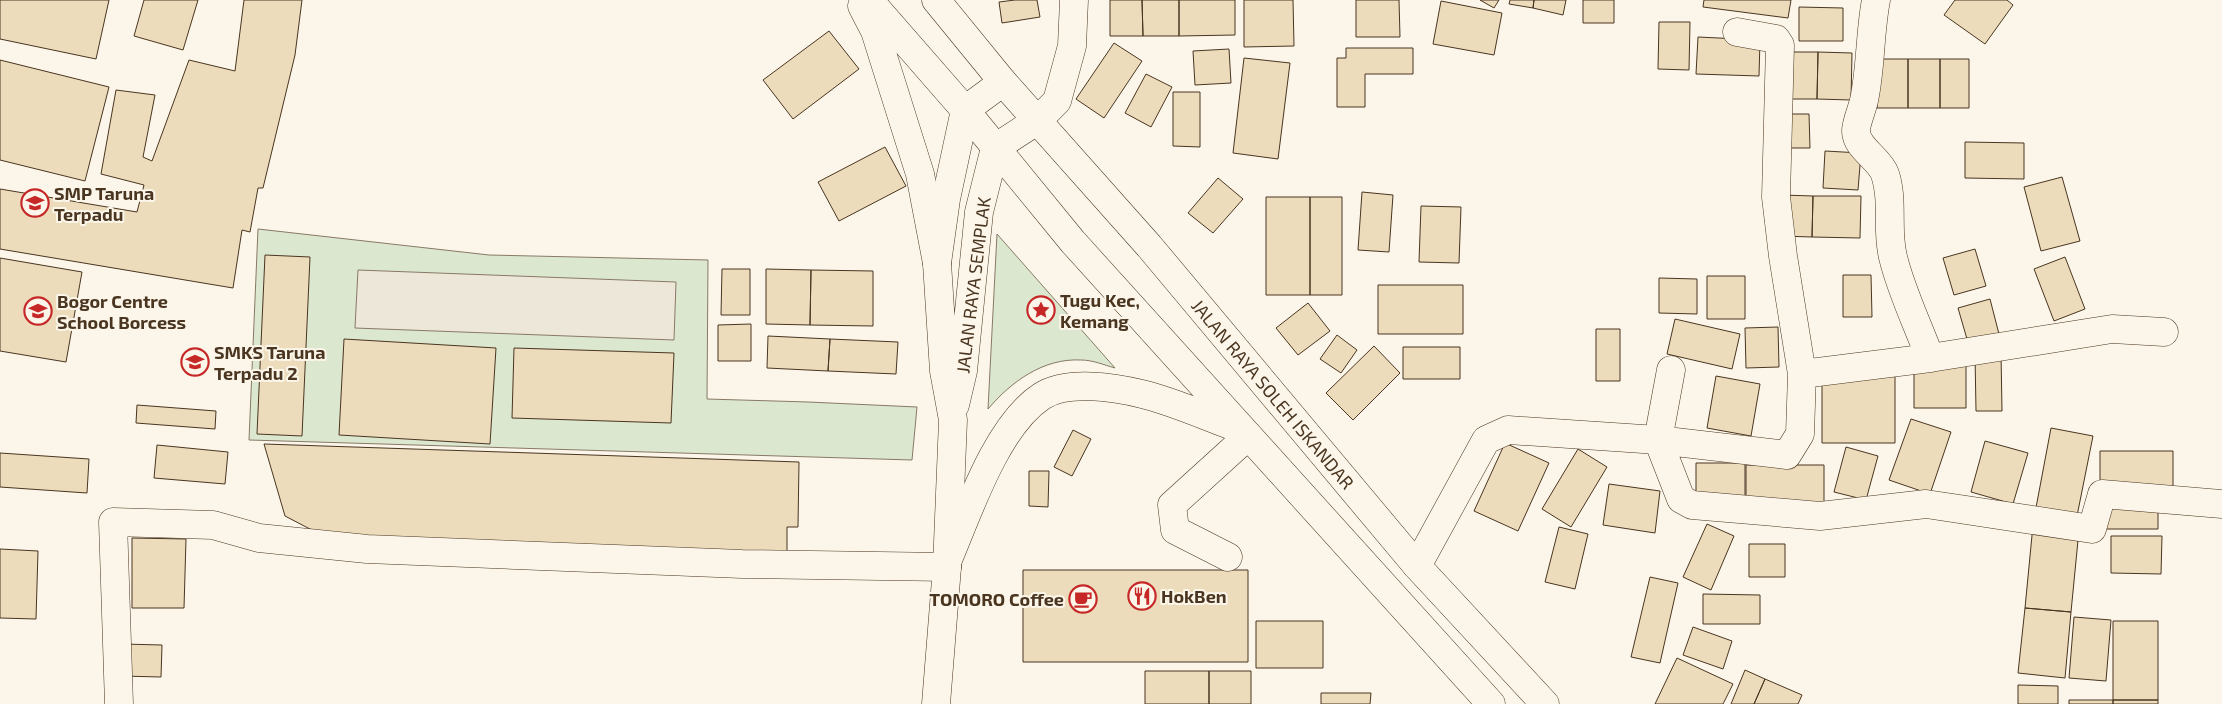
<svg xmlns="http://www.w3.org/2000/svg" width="2222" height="704" font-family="'Exo 2',sans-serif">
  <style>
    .green { fill: #dce7d0; stroke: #887966 }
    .parking { fill: #ede7d9; stroke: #887966 }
    .building { fill: #ecdcbc; stroke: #4a3520 }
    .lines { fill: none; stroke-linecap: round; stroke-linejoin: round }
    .minor-casing { stroke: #4a3520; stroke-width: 29 }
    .major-casing { stroke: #4a3520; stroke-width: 29 }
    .highway-casing { stroke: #4a3520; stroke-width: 29 }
    .minor { stroke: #fbf6e9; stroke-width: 28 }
    .major { stroke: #fbf6e9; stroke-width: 28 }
    .highway { stroke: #fbf6e9; stroke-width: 28 }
    .labels { text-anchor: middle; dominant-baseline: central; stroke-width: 4; stroke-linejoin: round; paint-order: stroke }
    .poi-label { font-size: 18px; font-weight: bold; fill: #4a3520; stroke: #fbf6e9; text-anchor: start }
    .street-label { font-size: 18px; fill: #4a3520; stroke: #fbf6e9 }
  </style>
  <rect width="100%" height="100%" fill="#fbf6e9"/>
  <path class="green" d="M258 229 489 255 708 260 707 399 808 402 917 407 912 460 249 440Z
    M997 234 1115 368C1104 365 1093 360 1081 360 1043 358 1011 382 988 409Z"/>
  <path class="parking" d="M358 270 676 282 674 340 355 328Z"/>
  <path class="building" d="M0 0H109L96 59 0 39Z
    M144 0H198L183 50 134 36Z
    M244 0H302L295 55 263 188H258L250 232 242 230 233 288 0 249V189L137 212 144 185 101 174 116 90 155 95 143 157 152 161 189 60 235 71Z
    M1015 0H1037L1040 17 1002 23 999 2Z
    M1110 0H1142L1143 36H1110Z
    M1142 0H1179V36H1143Z
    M1179 0H1235V35L1179 36Z
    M1244 0H1293L1294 46 1244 47Z
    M1356 0H1399L1400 37H1356Z
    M1480 0H1499L1494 8Z
    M1510 0H1534L1533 8 1509 4Z
    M1534 0H1566L1563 15 1533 8Z
    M1583 0H1614V23H1583Z
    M1704 0H1791L1788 18 1703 7Z
    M1955 0H2007L2013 5 1985 44 1944 15Z
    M1441 1 1502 13 1494 55 1433 44Z
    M1799 7 1843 8V41H1799Z
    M1659 22H1690L1689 70 1658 69Z
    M829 31 859 69 793 119 763 80Z
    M1698 37 1760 40 1759 76 1696 74Z
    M1114 43 1142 61 1104 118 1076 99Z
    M1346 48H1413V74H1365V107H1337V58H1346Z
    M1229 49 1231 83 1195 85 1193 51Z
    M1782 52H1818L1817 99H1781Z
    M1818 52 1852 53 1851 100 1817 99Z
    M1244 58 1290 63 1278 159 1233 153Z
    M1877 59H1908V108H1877Z
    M1908 59H1940V108H1908Z
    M1940 59H1969V108H1940Z
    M0 60 109 87 85 181 0 160Z
    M1146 74 1172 87 1151 127 1125 113Z
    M1173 92H1200V147L1173 146Z
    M1784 114H1809L1810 148H1784Z
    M1965 142 2024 143V179L1965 178Z
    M885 147 906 186 839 221 818 182Z
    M1825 151 1861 153 1858 190 1823 188Z
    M2062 177 2080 241 2041 251 2024 187Z
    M1218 178 1243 199 1213 233 1188 213Z
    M1362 192 1393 195 1389 252 1358 250Z
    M1782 195 1813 196 1812 237 1782 236Z
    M1813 196H1861L1860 238 1812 237Z
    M1266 197H1310V295H1266Z
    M1310 197H1342V295H1310Z
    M1421 206 1461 207 1459 263 1419 262Z
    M1975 249 1986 286 1954 295 1943 258Z
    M265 255 310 257 302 436 257 434Z
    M2065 257 2085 309 2054 321 2034 269Z
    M0 258 82 272 66 362 0 351Z
    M722 269H750V315H721Z
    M766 269 811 270 810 325 766 324Z
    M811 270 873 271V326L810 325Z
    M1843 275H1871L1872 317H1843Z
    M1707 276H1745V319H1707Z
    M1659 278 1697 279V314L1659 313Z
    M1378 285H1463V334H1378Z
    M1990 299 2000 338 1969 346 1958 308Z
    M1308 303 1330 331 1298 355 1276 328Z
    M1675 319 1740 334 1732 369 1667 354Z
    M751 324V361H718V325Z
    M1778 327 1779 367 1746 368 1745 328Z
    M1596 329H1620V381H1596Z
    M1337 335 1357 350 1341 373 1320 359Z
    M768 336 830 339 828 371 767 368Z
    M344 339 496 348 490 444 339 435Z
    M830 339 898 342 896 374 828 371Z
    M1374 346 1400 373 1353 420 1326 393Z
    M1403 347H1460V379H1403Z
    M514 348 674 353 671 423 512 418Z
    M1975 354H2001L2002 411H1976Z
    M1914 360H1966V408H1914Z
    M1822 372H1895V443H1822Z
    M1716 376 1760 384 1751 436 1707 428Z
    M137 405 216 411 215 429 136 423Z
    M1911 419 1951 432 1930 494 1889 480Z
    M2051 428 2093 436 2076 521 2035 513Z
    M1073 430 1091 439 1072 476 1054 467Z
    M1985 441 2028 453 2013 504 1971 492Z
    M1505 443 1549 463 1518 531 1474 511Z
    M264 444 799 462 798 527H787V558L331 540 285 516Z
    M157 445 228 452 225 484 154 478Z
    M1846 447 1878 456 1866 500 1834 492Z
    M1578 449 1607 467 1571 527 1542 509Z
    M2100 451H2173V491H2100Z
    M0 453 89 459 87 493 0 487Z
    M1696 463H1745V500H1696Z
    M1746 465H1824V505H1746Z
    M1029 471H1049L1048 507 1029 506Z
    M1609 484 1660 491 1655 533 1603 525Z
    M2102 499H2158V529H2102Z
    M1707 524 1734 536 1711 590 1683 577Z
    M2033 525 2079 530 2071 612 2025 608Z
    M1559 527 1588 534 1575 589 1545 582Z
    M2111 536H2162L2161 574 2111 573Z
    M132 538 186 539 184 608H132Z
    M1749 544H1785V577H1749Z
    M0 549 38 551 36 619 0 618Z
    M1023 570H1248V662H1023Z
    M1650 577 1678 583 1660 663 1631 657Z
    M1703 594 1760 595V624H1703Z
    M2025 608 2071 612 2065 678 2018 673Z
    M2074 617 2111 620 2106 681 2069 678Z
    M1256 621H1323V668H1256Z
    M2113 621H2158V700H2113Z
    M1693 627 1732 641 1723 669 1683 655Z
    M122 644 162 645 161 677 121 676Z
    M1677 658 1733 684 1723 704H1655Z
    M1745 670 1765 679 1754 704H1731Z
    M1145 671H1209V704H1145Z
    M1209 671H1251V704H1209Z
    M1765 679 1802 695 1798 704H1754Z
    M2018 685 2058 686V704H2018Z
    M1321 693H1371L1370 704H1321Z
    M2069 700H2113V704H2069Z
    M2113 700H2158V704H2113Z"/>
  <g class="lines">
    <g class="minor-casing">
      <path id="minor" d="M1876 0C1870 31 1871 63 1865 95 1864 106 1856 121 1856 131 1856 148 1879 158 1885 174 1894 201 1886 230 1893 257 1901 291 1918 325 1930 358
        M1737 32 1776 39 1780 45 1776 197 1783 256 1802 374
        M1038 120 1057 101 1072 46 1074 0
        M1671 370 1658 440 1681 499 1692 505 1820 516 1926 504 2092 529 2102 494 2222 504
        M1228 557 1175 530 1172 505 1248 436
        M1417 566 1486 440 1508 430 1658 440 1787 455 1800 434 1802 374 1930 358 2112 329 2164 332
        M119 704 113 522 213 525 259 538 367 549 742 564 947 567"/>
    </g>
    <g class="major-casing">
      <path id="major" d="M955 405 963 371 979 212 995 148 1038 120
        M936 704 947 567 953 420 944 371 937 263 946 199 965 110 1003 82"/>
    </g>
    <g class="highway-casing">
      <path id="highway" d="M869 0 965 110 1073 242 1491 704
        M936 0 1003 82 1149 246 1417 566 1545 704
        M862 6 875 31 920 174 937 263
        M947 562C968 513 996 426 1042 396 1067 380 1114 387 1142 394 1175 402 1207 417 1238 428"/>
    </g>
    <use href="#minor" class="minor"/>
    <use href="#major" class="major"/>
    <use href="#highway" class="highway"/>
  </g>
  <defs>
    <g id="school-ring" transform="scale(1.4375)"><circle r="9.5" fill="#fbf6e9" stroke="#c62828" stroke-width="1.5"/><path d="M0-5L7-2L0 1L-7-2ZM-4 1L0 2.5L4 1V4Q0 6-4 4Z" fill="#c62828"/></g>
    <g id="sight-ring" transform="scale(1.4375)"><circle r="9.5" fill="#fbf6e9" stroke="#c62828" stroke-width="1.5"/><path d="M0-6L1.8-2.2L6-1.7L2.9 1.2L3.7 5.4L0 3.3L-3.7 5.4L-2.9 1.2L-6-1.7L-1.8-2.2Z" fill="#c62828"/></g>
    <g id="restaurant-ring" transform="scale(1.4375)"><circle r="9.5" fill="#fbf6e9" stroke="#c62828" stroke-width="1.5"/><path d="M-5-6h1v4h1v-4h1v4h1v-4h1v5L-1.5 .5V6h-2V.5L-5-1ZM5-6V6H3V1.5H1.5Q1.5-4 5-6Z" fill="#c62828"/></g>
    <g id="cafe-ring" transform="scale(1.4375)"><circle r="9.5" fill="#fbf6e9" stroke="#c62828" stroke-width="1.5"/><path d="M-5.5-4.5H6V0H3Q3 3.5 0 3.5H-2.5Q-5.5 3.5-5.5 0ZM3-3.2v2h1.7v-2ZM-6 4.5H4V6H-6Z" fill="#c62828"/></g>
  </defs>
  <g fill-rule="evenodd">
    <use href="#school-ring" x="35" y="203"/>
    <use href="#sight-ring" x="1041" y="310"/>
    <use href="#school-ring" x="38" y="311"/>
    <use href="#school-ring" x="195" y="362"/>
    <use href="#restaurant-ring" x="1142" y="596"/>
    <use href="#cafe-ring" x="1083" y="599"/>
  </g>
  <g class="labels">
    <g class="poi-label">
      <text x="54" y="193">SMP Taruna<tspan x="54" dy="21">Terpadu</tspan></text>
      <text x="1060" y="300">Tugu Kec,<tspan x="1060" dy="21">Kemang</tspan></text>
      <text x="57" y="301">Bogor Centre<tspan x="57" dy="21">School Borcess</tspan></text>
      <text x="214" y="352">SMKS Taruna<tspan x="214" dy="21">Terpadu 2</tspan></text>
      <text x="1161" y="596">HokBen</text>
      <text x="1064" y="599" text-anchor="end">TOMORO Coffee</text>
    </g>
    <g class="street-label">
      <text transform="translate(973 285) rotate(-83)">JALAN RAYA SEMPLAK</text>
      <text transform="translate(1273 394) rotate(50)">JALAN RAYA SOLEH ISKANDAR</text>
    </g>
  </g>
</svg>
